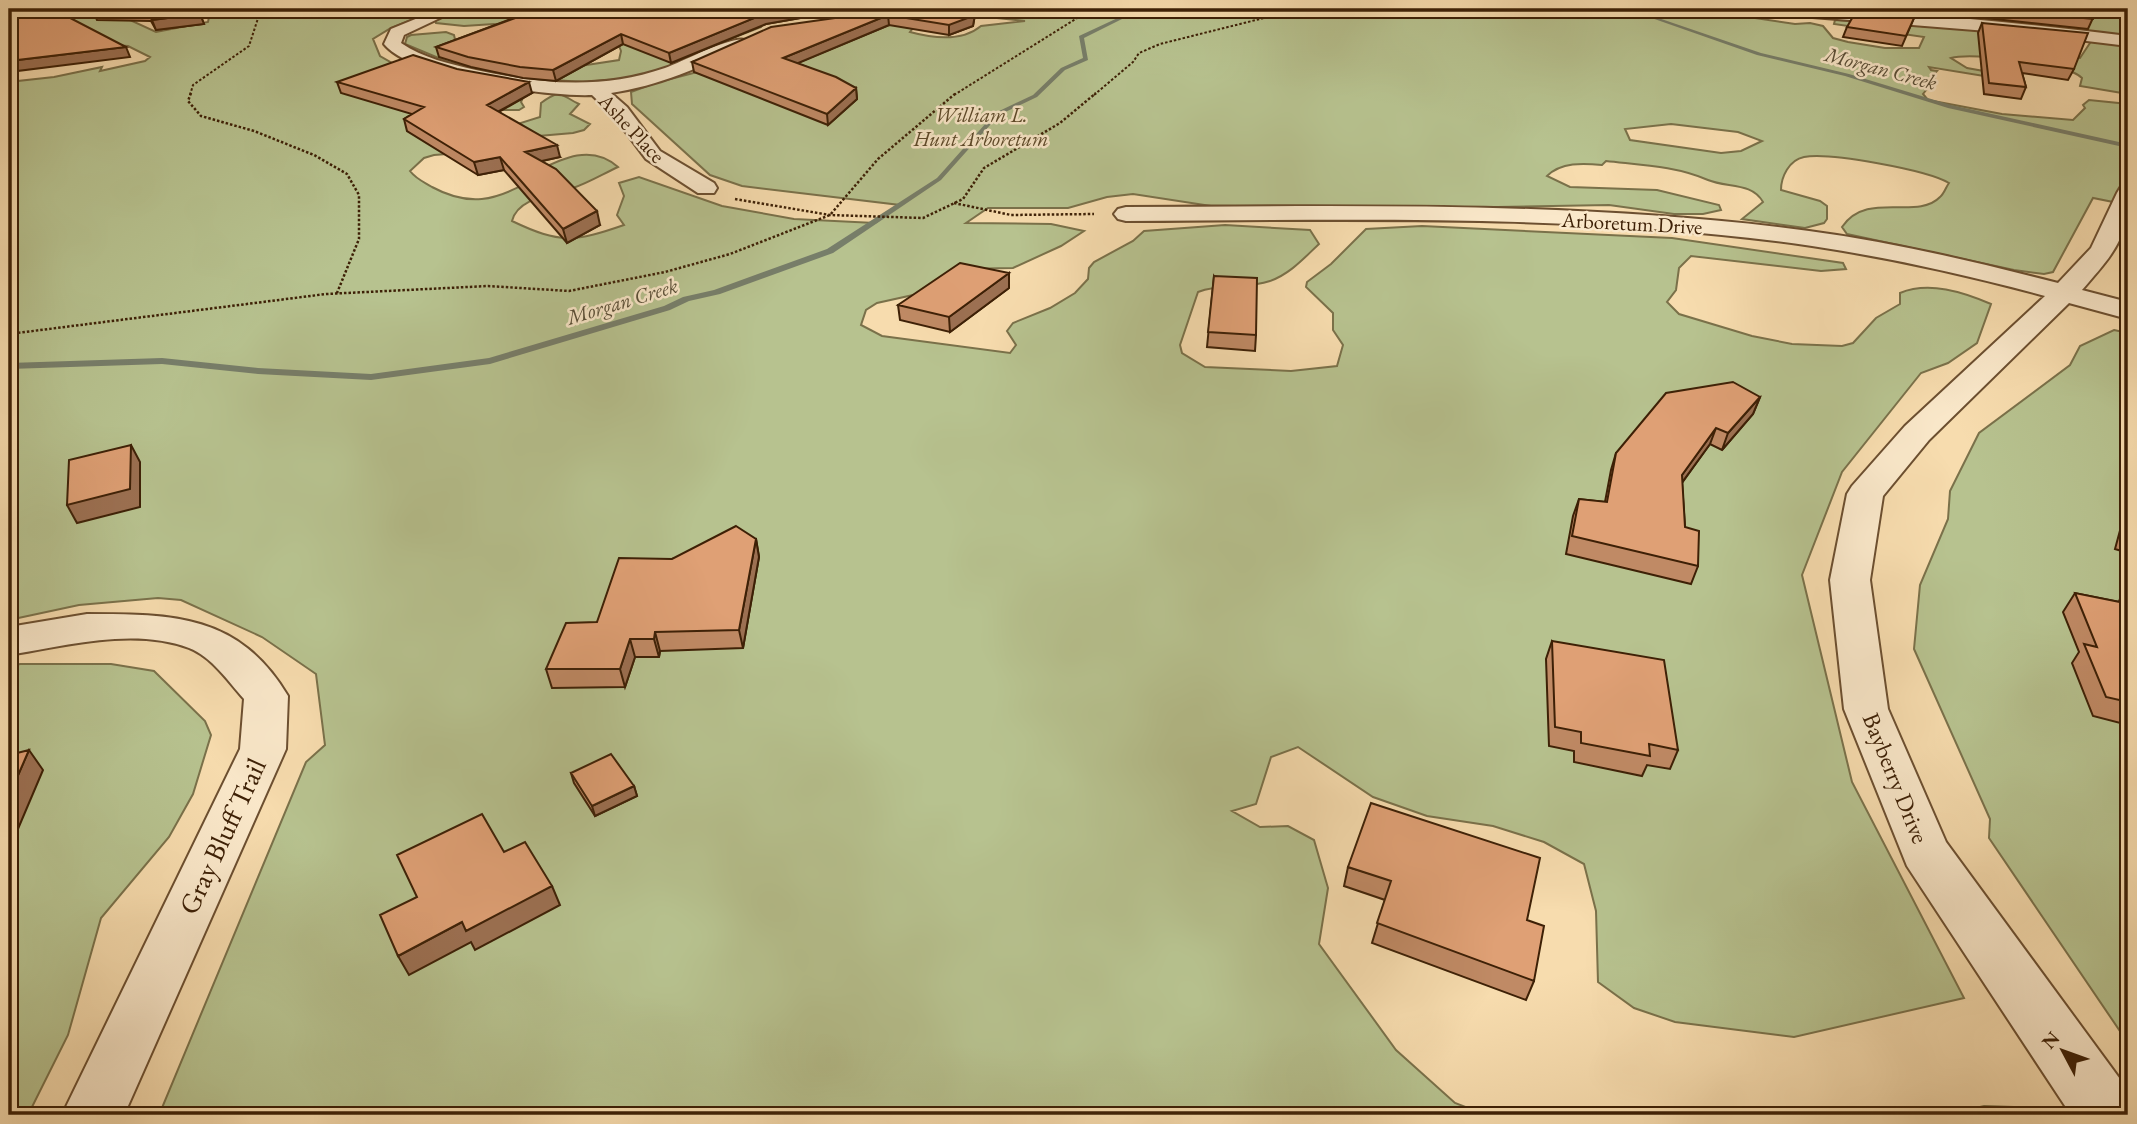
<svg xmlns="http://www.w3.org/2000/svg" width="2137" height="1124" font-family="'EB Garamond',serif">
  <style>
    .green { fill: #b7c28f; stroke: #7a714a; stroke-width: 2; fill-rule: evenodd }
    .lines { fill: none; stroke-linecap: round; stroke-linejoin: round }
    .stream { fill: #777e6a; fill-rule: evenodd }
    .minor-casing { stroke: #6c4f30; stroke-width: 4 }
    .path-far1 { stroke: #3d2006; stroke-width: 2; stroke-dasharray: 2.5 2; stroke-linecap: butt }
    .path { stroke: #3d2006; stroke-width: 2.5; stroke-dasharray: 2.5 2; stroke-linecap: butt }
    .minor { fill: #fae8ca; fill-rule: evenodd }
    .wall { fill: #c08a65; stroke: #3d2006; stroke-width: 2 }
    .shaded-wall { fill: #9c7052; stroke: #3d2006; stroke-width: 2 }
    .building { fill: #dfa075; stroke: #3d2006; stroke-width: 2 }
    .labels { text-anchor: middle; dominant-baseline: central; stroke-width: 5; stroke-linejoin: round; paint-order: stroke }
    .far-water-label { font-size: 21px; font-style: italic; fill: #5a4f38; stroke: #fae8ca }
    .far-park-label { font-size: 21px; font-style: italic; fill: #5c4828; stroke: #fae8ca }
    .far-street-label { font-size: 21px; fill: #3d2006; stroke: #fae8ca }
    .street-label { font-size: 24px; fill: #3d2006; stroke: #fae8ca }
    .near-street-label { font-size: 28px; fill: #3d2006; stroke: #fae8ca }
  </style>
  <rect width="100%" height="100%" fill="#f7dcae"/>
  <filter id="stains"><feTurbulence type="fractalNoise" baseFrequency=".00286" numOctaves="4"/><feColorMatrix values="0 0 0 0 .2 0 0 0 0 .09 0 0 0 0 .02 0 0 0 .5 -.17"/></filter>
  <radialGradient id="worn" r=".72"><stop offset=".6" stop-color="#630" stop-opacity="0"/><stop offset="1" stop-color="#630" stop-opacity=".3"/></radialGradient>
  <path class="green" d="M9 9H175L136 17 132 21 156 32 208 22 209 17 197 14 216 10 439 9 391 28 373 39 380 56 401 68 525 93 521 102 524 107 519 110H475L505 128 540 117 541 103C562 87 561 96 579 104L570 114 590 124 584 130 573 133 515 138 473 152 434 155 424 158 410 171C416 179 424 182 432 187 469 207 495 201 530 181L533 173C561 159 591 143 618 167 603 174 588 183 573 188 554 195 518 197 512 221 560 244 575 242 624 225L617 215 624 196 619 183 639 177 722 206 794 219 875 223 900 205 742 186 710 175 632 104 631 92 655 83 728 64 814 27 917 23 910 32C932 38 962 42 981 26L1025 21 912 9H1695L1795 24 1810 23 1823 26 1833 38 1848 42 1885 48H1919L1924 37 1834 24 1835 20 2035 34 1992 48 2080 58 2092 40 2128 45V94L2080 86 2082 78C2068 63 1972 52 1951 58L1967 68 2006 75 1984 76 1929 67 1931 70 1937 71 1933 75 1935 79 1923 94 1928 100 2002 114 2073 120 2085 108 2083 105 2089 100 2128 104V132L2123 141 2128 143V205L2093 198 2053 272 2044 274 2014 270 1847 234 1842 227C1867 190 1917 221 1940 197 1944 194 1946 187 1949 183 1927 170 1829 152 1804 157 1789 160 1781 177 1781 190L1820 201 1827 206V219L1824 223 1805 228 1742 219 1763 202C1752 182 1727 188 1708 180 1676 166 1641 165 1606 161L1602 165C1583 163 1561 162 1547 176L1570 187 1657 190 1719 205 1721 210 1703 214H1674L1609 205 1440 208 1211 206 1133 194 1107 197 1068 208H988L966 223 1051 224 1084 231 1061 246 1013 268 958 269 922 293 877 303 866 310 861 325 882 336 1010 353 1016 345 1007 331 1013 323 1050 308 1075 293 1088 279 1089 268 1094 262 1133 241 1144 231 1225 225 1310 230 1319 244C1304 258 1290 274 1270 281 1247 289 1221 283 1198 292L1180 345 1182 353 1205 367 1291 371 1337 366 1343 345 1333 330V313L1306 287 1307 282 1331 264 1366 229 1422 226 1672 238 1843 263 1846 269 1821 271 1691 256 1679 268 1676 290 1667 302 1679 314 1752 336 1792 344 1842 346 1853 343 1876 318 1900 304V293C1929 281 1963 292 1991 304L1977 343 1948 363 1921 373 1842 472 1802 575 1852 782 1964 998 1794 1037 1675 1022 1634 1008 1598 982 1596 911 1584 864 1544 842 1493 826 1427 816 1373 797 1298 747 1271 757 1256 804 1232 811 1260 827 1288 826 1314 840 1328 888 1319 944 1396 1050 1455 1103 1486 1115H159L306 762 325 745 316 674 262 637 181 600 158 598 79 605 9 620V82L54 77 102 67 100 71 145 61 150 57 128 46 112 45ZM1671 124 1738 132 1762 141 1741 151 1721 153 1630 140 1625 129Z
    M466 9H507L493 15 521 20 670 9 761 25V27L702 50 687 62 667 69 630 78 583 82 539 79 448 62 405 44 407 37 411 35 446 32 454 35 457 48 580 66 619 60 621 51 619 46 494 24 464 26 436 23 435 20Z
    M1838 9H2128V36L1923 15Z
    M2114 330 2128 333V1043L1989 838 1990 819 1914 649 1920 585 1948 519 1950 491 1979 433 2070 365 2080 346Z
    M20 664H111L154 671 205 721 211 735 193 794 169 837 101 918 68 1035 28 1115H9V667Z
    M1984 1106 2014 1107 2035 1115H1946Z"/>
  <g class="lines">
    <path class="stream" d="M1137 9H1142L1084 38 1088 60 1065 70 1037 97 999 115 941 180 833 253 720 294 689 301 670 310 490 364 371 380 258 374 162 364 9 369V363L162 358 258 368 371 374 489 358 664 306 683 297 714 290 827 249 937 178 995 113 1033 95 1061 68 1083 58 1079 36Z
      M1626 9H1632L1761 53 1849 74 1951 105 2128 144V148L1948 108 1845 76 1757 55Z"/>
    <g class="minor-casing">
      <path id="minor" d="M440 9H459L404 35 401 43C423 58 450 64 476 70 541 84 601 90 665 68 683 62 730 36 745 40L747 43 745 46C702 67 658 86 611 93L627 107 660 151 714 183 717 188 714 193H698L646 159 613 115 592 95C548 97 411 78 384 44L391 29Z
        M1756 9C1880 9 2005 21 2128 36V46L2037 35 1763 13Z
        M2128 186C2130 237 2114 253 2082 290L2128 302V319L2069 303 1929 440 1883 496 1870 580 1888 709 1946 842 2128 1090V1115H2071L1907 866 1844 709 1830 580 1847 494 1852 486 1905 426 2045 296C1968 275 1891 258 1812 246 1586 213 1354 220 1126 221L1118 219 1114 214 1118 209 1126 207C1354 206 1583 201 1809 231 1893 242 1976 262 2058 283L2091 248 2117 193 2120 188Z
        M87 614C173 614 239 614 288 696L286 749 124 1115H62L240 749 244 699C228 681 212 657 189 648 134 627 64 646 9 655V627Z"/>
    </g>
    <path class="path-far1" d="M1595 9 1665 18 1735 14
      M190 95 193 85 249 46 261 9
      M954 95 1082 15 1099 9
      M1094 95 1133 62 1139 53 1160 44 1300 9"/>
    <path class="path" d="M191 93 188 101 201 116 254 131 314 155 347 174 359 195V239L337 293
      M735 199 830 215 923 218 963 199 984 168 1060 123 1096 93
      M954 203 1011 215 1094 214
      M9 334 326 294 488 286 569 291 665 272 730 254 830 215 878 159 956 93"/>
    <use href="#minor" class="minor"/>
  </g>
  <path class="wall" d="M198 9 204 24 156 30 151 21 97 20 93 11Z
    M461 9H852L766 24 671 63 623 44 556 81 523 78 471 67 439 57 436 47 519 16Z
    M864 9H976L973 26 949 35 889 25 797 63 856 88 857 99 828 125 694 72 692 62Z
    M1858 9H1910L1909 12Z
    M1975 9H2097L2088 29 1976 17Z
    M1914 18 1902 46 1843 37 1847 27Z
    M1982 23 2074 69 2068 80 2022 73 2026 87 2021 99 1984 94 1978 33Z
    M337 82 532 93 499 112 560 157 542 161 600 225 567 243 504 170 478 175 407 131 404 119 412 114 341 93Z
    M1214 276 1256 335 1255 351 1207 347Z
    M1009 288 950 332 900 320 898 305Z
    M1760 397 1753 414 1722 450 1710 444 1682 483 1685 527 1698 566 1691 584 1566 554 1573 516 1579 499 1605 502 1611 470 1616 453Z
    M2128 507V553L2115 549 2125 512Z
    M756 539 759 557 743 648 660 651 659 657H635L625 687 552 688 546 669 597 622 672 559Z
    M2128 571V725L2093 716 2072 663 2079 652 2063 612 2075 593 2119 602Z
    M1552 641 1678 750 1670 769 1647 765 1642 776 1574 762V751L1549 746 1546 659Z
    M571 773 634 786 637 796 595 816 574 783Z
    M1348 867 1527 920 1534 981 1526 1000 1372 943 1385 900 1344 886Z"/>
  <path class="shaded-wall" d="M797 9H852L766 24 671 63 669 53 764 14Z
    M974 9H976L973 26 949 35V25Z
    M200 14 204 24 156 30 152 20Z
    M888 15 889 25 784 69 783 58Z
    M621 34 623 44 556 81 553 70Z
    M126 47 130 57 9 72V61Z
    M529 82 532 93 490 116 487 105Z
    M856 88 857 99 828 125 827 114Z
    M557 145 560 157 528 164 525 152Z
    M500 157 504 170 478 175 474 162Z
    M597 211 600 225 567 243 563 229Z
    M1009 273V288L950 332 949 317Z
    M1760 397 1753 414 1722 450 1728 433Z
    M1716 428 1710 444 1675 492 1682 475Z
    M131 445 140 462V507L77 523 67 505Z
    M756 539 759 557 743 648 739 630Z
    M655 632 660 651 659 657 654 639Z
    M630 639 635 657 625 687 620 669Z
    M29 750 43 770 9 850V796Z
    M634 786 637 796 595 816 592 806Z
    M552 886 560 905 475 950 471 942 409 975 398 956 462 922Z"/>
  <path class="building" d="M9 9H53L126 47 9 61Z
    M97 9H198L200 14 152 20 148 12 93 11Z
    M531 9H797L764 14 669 53 621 34 553 70 520 67 468 57 436 47 537 10Z
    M864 9H974L973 16 949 25 888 15 783 58 836 77 856 88 827 114 692 62 771 27 835 18Z
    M1991 9H2097L2093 19Z
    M1855 13 1914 18 1906 36 1847 27Z
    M1982 23 2088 33 2074 69 2019 62 2026 87 1989 83Z
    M413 55 457 69 529 82 487 105 557 145 525 152 556 169 597 211 563 229 500 157 474 162 404 119 424 107 337 82Z
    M960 263 1009 273 949 317 898 305Z
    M1214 276 1257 278 1256 335 1208 332Z
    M1733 382 1760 397 1728 433 1716 428 1682 475 1685 527 1699 531 1698 566 1572 536 1579 499 1607 502 1616 453 1666 393Z
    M131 445 130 489 67 505 69 460Z
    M736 526 756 539 739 630 655 632 654 639H630L620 669H546L566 623 597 622 619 558 672 559Z
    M2128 592V702L2106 697 2084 644 2097 647 2075 593 2125 603Z
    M1552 641 1664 660 1678 750 1649 744 1650 756 1581 743V732L1555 727Z
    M29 750 9 796V755Z
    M611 754 634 786 592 806 571 773Z
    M1371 803 1540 858 1527 920 1544 926 1534 981 1377 923 1391 881 1348 867Z
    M482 814 504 852 525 842 552 886 466 931 462 922 398 956 380 915 417 897 397 855Z"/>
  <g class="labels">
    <g class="far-water-label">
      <text transform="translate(1881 68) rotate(15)">Morgan Creek</text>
      <text transform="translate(622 301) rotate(-17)">Morgan Creek</text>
    </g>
    <g class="far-park-label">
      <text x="981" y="114">William L.<tspan x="981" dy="24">Hunt Arboretum</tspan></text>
    </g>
    <g class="far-street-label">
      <text transform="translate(632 128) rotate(47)">Ashe Place</text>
      <text transform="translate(1632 223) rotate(3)">Arboretum Drive</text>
    </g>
    <g class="street-label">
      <text transform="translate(1896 778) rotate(68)">Bayberry Drive</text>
    </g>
    <g class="near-street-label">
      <text transform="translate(222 836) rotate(-65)">Gray Bluff Trail</text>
    </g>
  </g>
  <rect width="2137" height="1124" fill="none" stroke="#f7dcae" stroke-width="35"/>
  <rect x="10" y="10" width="2116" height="1103" fill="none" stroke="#3d2006" stroke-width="3.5"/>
  <rect x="18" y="18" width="2102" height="1089" fill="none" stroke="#3d2006" stroke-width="2"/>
  <g transform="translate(2063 1051) rotate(311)" stroke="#fae8ca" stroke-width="5" paint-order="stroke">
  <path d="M0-5L12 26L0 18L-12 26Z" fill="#3d2006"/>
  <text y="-10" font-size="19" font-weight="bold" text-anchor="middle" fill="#3d2006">N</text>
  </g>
  <rect width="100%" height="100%" filter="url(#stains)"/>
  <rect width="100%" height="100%" fill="url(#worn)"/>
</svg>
